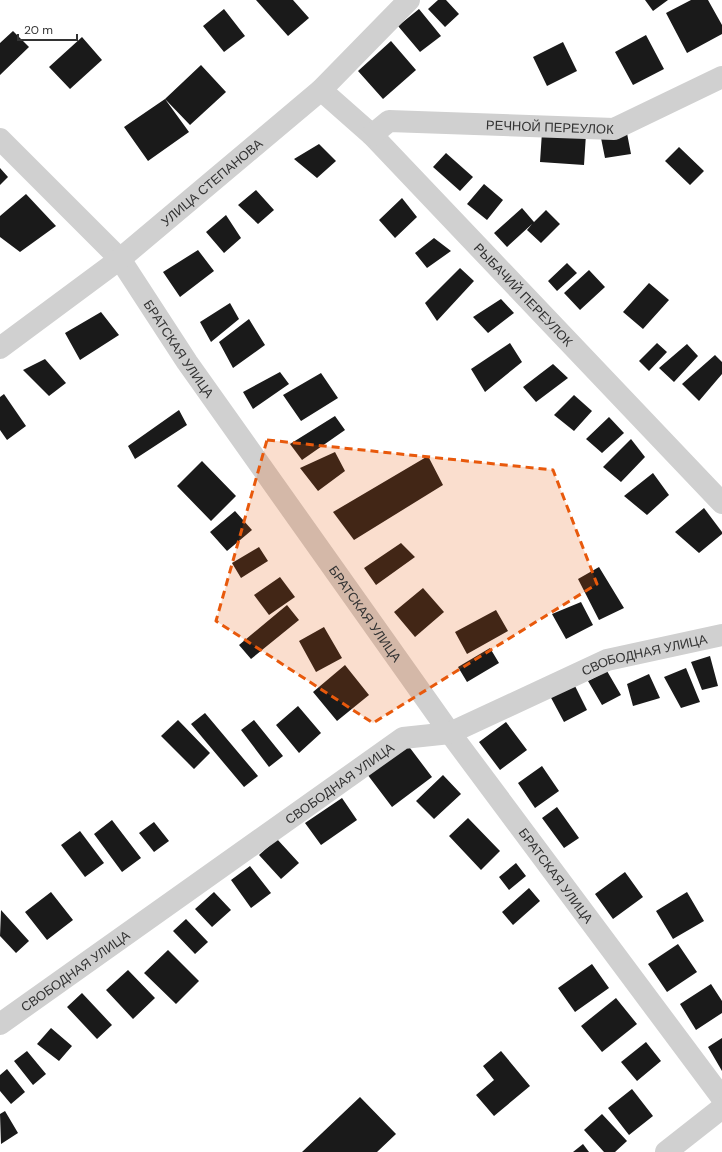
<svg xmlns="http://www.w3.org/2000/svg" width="722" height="1152" font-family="'DM Sans',sans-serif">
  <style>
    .building { fill: #1a1a1a }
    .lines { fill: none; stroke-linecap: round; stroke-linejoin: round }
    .minor { stroke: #d0d0d0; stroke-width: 22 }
    .marked { fill: #e8590c; fill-opacity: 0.2; stroke: #e8590c; stroke-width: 3; stroke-dasharray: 8 5; stroke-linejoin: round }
    .labels { text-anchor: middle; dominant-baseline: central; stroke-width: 4; stroke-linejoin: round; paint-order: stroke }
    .street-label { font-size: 13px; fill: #333; stroke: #fff }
  </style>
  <rect width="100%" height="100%" fill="#fff"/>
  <path class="building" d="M256 0H293L309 18 288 36Z
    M438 0H446L459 14 445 27 428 9Z
    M645 0H668L653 11Z
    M691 0H708L722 25V34L687 53 666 13Z
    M224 9 245 36 224 52 203 26Z
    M419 9 441 36 420 52 398 26Z
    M13 31 29 47 0 75V43Z
    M646 35 664 69 633 85 615 52Z
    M82 37 102 60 70 89 49 67Z
    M391 41 416 70 383 99 358 71Z
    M563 42 577 71 547 86 533 57Z
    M201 65 226 92 190 125 165 99 189 132 148 161 124 127 165 99Z
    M626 128 631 154 605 158 600 133Z
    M542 132 586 134 584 165 540 162Z
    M319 144 336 161 317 178 294 159Z
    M679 147 704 171 690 185 665 161Z
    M446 153 473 177 460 191 433 167Z
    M0 168 8 177 0 185Z
    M484 184 503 200 487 220 467 204Z
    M256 190 274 210 258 224 238 205Z
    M26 194 56 226 20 252 0 237V216Z
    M402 198 417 217 395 238 379 220Z
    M522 208 534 222 546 210 560 224 541 243 527 230 532 224 507 247 494 233Z
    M226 215 241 238 224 253 206 232Z
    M434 238 451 251 427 268 415 253Z
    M198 250 214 271 180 297 163 272Z
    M567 263 577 273 557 291 548 281Z
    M460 268 474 281 437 321 425 303Z
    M589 270 605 287 580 310 564 293Z
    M649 283 669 300 643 329 623 312Z
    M501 299 514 313 488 333 473 317Z
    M230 303 239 319 211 342 200 322Z
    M101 312 119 335 80 360 65 333Z
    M249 319 265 345 233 368 219 342Z
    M510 343 522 362 485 392 471 369Z
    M657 343 667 352 649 371 639 361Z
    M687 344 698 356 674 382 659 368Z
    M715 355 722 362V374L699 401 682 384Z
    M45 359 66 383 49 396 23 370Z
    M553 364 568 378 536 402 523 387Z
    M280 372 289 384 253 409 243 392Z
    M321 373 338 398 301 421 283 395Z
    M4 394 26 426 7 440 0 430V397Z
    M574 395 592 411 574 431 554 415Z
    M179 410 187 425 135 459 128 446Z
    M335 416 345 430 302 460 290 444Z
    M609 417 624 433 602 453 586 439Z
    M631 439 645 457 621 482 603 467Z
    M335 452 345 471 318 491 300 468Z
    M428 456 443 485 354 540 333 512Z
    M202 461 236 496 211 521 177 486Z
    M653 473 669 495 647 515 624 496Z
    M704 508 722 532V534L699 553 675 532Z
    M235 511 252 530 227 551 210 532Z
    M401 543 415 557 376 585 364 568Z
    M259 547 268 561 241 578 232 563Z
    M599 567 624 608 599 620 578 579Z
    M280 577 295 597 269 615 254 595Z
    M423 588 444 612 415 637 394 612Z
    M581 602 593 625 566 639 552 614Z
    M287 605 299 620 251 659 239 645Z
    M496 610 508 631 467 654 455 632Z
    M324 627 342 658 316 672 299 641Z
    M490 648 499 663 467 682 458 667Z
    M710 656 718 686 702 690 691 662Z
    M345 665 369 695 337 721 313 692Z
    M686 668 700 702 681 708 664 677Z
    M607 671 621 695 602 705 588 681Z
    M649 674 660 698 633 706 627 684Z
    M573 682 587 710 564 722 549 694Z
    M298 706 321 733 299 753 276 725Z
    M205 713 258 776 244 787 191 724Z
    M178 720 210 753 194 769 161 736Z
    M254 720 283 756 269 767 241 730Z
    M506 722 527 750 500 770 479 742Z
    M407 744 432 777 392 807 367 774Z
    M542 766 559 791 535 808 518 783Z
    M443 775 461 794 434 819 416 801Z
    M342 798 357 820 321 845 305 823Z
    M557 807 579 838 564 848 542 818Z
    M468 818 500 851 481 870 449 836Z
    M112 820 141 858 122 872 94 834Z
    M154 822 169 841 154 852 139 833Z
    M80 831 104 863 85 877 61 845Z
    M277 839 299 863 281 879 259 855Z
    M516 863 526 876 509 890 499 877Z
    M250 866 271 893 251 908 231 880Z
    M625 872 643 897 613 919 595 894Z
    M529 888 540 901 513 925 502 912Z
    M51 892 73 920 47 940 25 912Z
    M214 892 231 910 212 927 195 909Z
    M687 892 704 921 673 939 656 911Z
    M1 910 29 941 16 953 0 936Z
    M186 919 208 942 195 954 173 931Z
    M678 944 697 972 667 992 648 964Z
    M168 950 199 981 176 1004 144 973Z
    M592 964 609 988 575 1012 558 988Z
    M128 970 155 998 133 1019 106 990Z
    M711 984 722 1001V1013L696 1030 680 1004Z
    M82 993 112 1025 97 1039 67 1007Z
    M616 998 637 1024 602 1052 581 1026Z
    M51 1028 72 1046 59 1061 37 1044Z
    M722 1038V1071L708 1047Z
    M646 1042 661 1061 637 1081 621 1062Z
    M27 1051 46 1074 33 1085 14 1061Z
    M501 1051 530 1086 494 1116 476 1095 494 1080 483 1066Z
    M7 1069 25 1092 11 1104 0 1091V1075Z
    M632 1089 653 1116 629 1135 608 1108Z
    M360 1097 396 1134 377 1152H302Z
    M5 1111 18 1133 1 1144 0 1114Z
    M602 1114 627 1141 615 1152H604L584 1130Z
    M583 1144 589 1152H573Z"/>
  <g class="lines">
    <g class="minor">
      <path id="s1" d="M321 90 372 135 722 503"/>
      <path id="s2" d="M372 135 389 121 614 129 722 77"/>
      <path id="s3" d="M0 139 120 259 187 362 450 733 722 1098"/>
      <path id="s4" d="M0 348 120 259 321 90 409 0"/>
      <path id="s5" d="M0 1024 403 738 450 733 607 660 722 635"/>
      <path d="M666 1152 722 1108"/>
    </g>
  </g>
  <path class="marked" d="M267 440 553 470 597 584 373 723 216 621Z"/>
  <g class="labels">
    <g class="street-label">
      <text stroke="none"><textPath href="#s2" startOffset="183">РЕЧНОЙ ПЕРЕУЛОК</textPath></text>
      <text stroke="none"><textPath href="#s4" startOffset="269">УЛИЦА СТЕПАНОВА</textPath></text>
      <text stroke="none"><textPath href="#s1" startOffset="288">РЫБАЧИЙ ПЕРЕУЛОК</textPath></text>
      <text stroke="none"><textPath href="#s3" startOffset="277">БРАТСКАЯ УЛИЦА</textPath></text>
      <text stroke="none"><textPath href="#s3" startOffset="601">БРАТСКАЯ УЛИЦА</textPath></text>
      <text stroke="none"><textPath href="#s5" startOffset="752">СВОБОДНАЯ УЛИЦА</textPath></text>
      <text stroke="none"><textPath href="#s5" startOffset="416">СВОБОДНАЯ УЛИЦА</textPath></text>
      <text stroke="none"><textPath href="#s3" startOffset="925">БРАТСКАЯ УЛИЦА</textPath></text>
      <text stroke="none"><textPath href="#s5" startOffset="92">СВОБОДНАЯ УЛИЦА</textPath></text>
    </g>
  </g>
  <path d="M18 34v6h59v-6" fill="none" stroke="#333333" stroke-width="2"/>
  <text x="24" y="34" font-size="12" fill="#333333" stroke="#ffffff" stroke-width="3" paint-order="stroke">20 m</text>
</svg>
